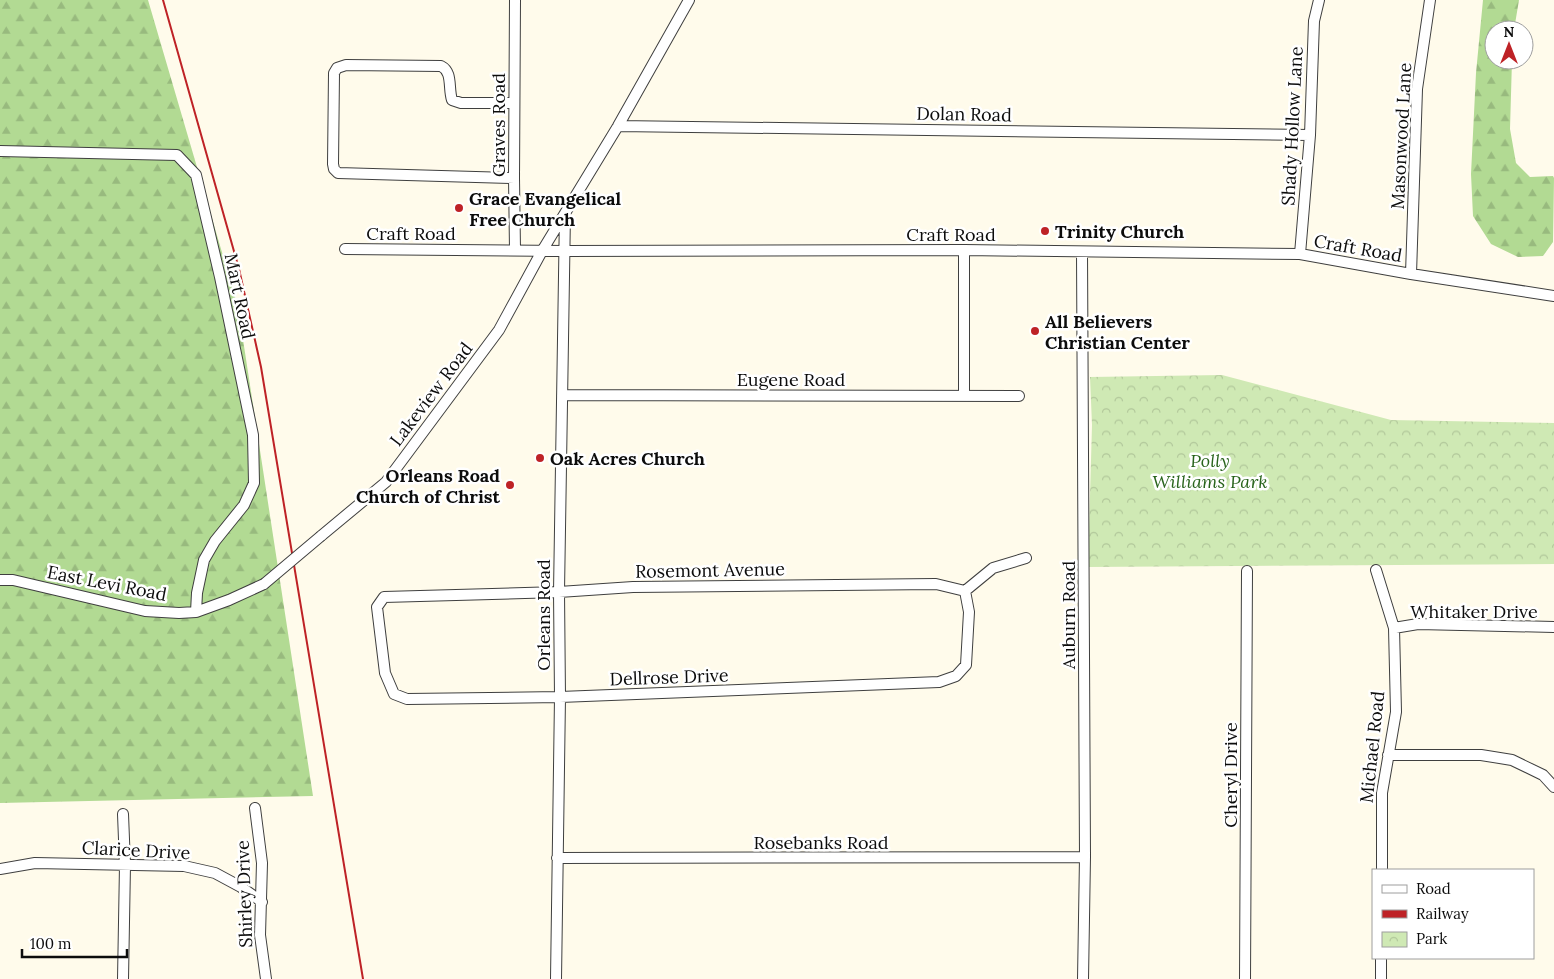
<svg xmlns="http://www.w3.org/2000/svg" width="1554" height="979" font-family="Lora,serif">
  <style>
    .forest { fill: url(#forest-firs) }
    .park { fill: url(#park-crowns) }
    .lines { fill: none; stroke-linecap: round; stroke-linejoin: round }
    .minor-casing { stroke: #3f3f3f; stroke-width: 12 }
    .minor { stroke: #fff; stroke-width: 10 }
    .rail { stroke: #be2226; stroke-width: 2 }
    .minor-bridge-casing { stroke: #3f3f3f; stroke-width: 12; stroke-linecap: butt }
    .minor-bridge { stroke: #fff; stroke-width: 10 }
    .poi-dot { fill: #be2226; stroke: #fff; stroke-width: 2 }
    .labels { text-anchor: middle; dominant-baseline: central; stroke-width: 5; stroke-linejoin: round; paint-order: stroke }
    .street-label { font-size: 18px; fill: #0c0c0c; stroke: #fff }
    .poi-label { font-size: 18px; font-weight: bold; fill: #0c0c0c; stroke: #fff; text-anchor: start }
    .park-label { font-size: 18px; font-style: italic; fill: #29641c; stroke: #fff }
  </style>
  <defs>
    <pattern id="forest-firs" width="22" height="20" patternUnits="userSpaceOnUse" patternTransform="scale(1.25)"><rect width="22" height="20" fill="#b2da93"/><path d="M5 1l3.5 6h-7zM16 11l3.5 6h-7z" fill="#98ba7e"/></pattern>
    <pattern id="park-crowns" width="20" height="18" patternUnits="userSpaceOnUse" patternTransform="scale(1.25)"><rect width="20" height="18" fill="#cfe9b4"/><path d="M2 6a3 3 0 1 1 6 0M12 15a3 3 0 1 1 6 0" fill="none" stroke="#b1c79a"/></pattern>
  </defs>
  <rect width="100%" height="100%" fill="#fffbeb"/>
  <path class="forest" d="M0 0H148L238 307 313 796 0 803Z
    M1483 0H1519L1514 30H1494V60H1512L1510 129 1516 163 1530 177 1553 176 1554 178 1553 242 1543 256 1518 257 1491 244 1473 216 1471 174 1476 73Z"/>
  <path class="park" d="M1222 375 1391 420 1554 423V564L1088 567 1092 425 1090 377Z"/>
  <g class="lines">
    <g class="minor-casing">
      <path id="minor" d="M515 0 514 178 515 250
        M618 126 1310 135
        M0 151 177 155 196 175 220 277 253 435 254 483 244 505 215 541 204 560 197 593 196 612
        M514 178 338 173 334 169 333 164 334 73 337 68 346 65 441 66C453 72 448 88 452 100L461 103H514
        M345 249 565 251 964 250 1300 254 1411 274 1554 296
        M964 250V396
        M1082 252 1085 857 1083 979
        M1300 254 1310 135 1314 21 1319 0
        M1411 274 1417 89 1430 0
        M562 395 1019 396
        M321 536 386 482 499 330 542 251 618 126 689 0
        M1376 570 1394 628 1396 712 1382 793V870
        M0 580H13L145 611 179 613 196 612 229 600 264 584
        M965 591 969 612 966 665 956 676 939 682 560 697 407 699 394 694 385 673 377 607 384 597 559 592 633 587 936 584 965 591 993 568 1026 558
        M1394 628 1418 624 1554 627
        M1388 755H1481L1512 760 1543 775 1554 787
        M255 808 262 863 260 935 266 979
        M123 814 125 865 123 979
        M557 858 1085 857
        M0 869 35 863 184 866 215 873 241 887 262 902
        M556 979 560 697 559 592 565 213
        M1245 979 1247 571
        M1381 979V958"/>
    </g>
    <use href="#minor" class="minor"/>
    <path class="rail" d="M163 0 239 269 261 367 363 979"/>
    <g class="minor-bridge-casing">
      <path id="minor-bridge" d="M264 584 321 536"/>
    </g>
    <use href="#minor-bridge" class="minor-bridge"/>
  </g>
  <g class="poi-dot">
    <circle cx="459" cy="208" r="5"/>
    <circle cx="1045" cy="231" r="5"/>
    <circle cx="1035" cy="331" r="5"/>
    <circle cx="540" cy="458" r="5"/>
    <circle cx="510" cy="485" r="5"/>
  </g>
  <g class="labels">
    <g class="street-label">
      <text transform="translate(964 114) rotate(1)">Dolan Road</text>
      <text transform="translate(498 125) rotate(-90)">Graves Road</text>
      <text transform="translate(1292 126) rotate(-87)">Shady Hollow Lane</text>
      <text transform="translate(1401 136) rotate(-87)">Masonwood Lane</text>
      <text x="411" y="233">Craft Road</text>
      <text x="951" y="234">Craft Road</text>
      <text transform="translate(1358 248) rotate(10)">Craft Road</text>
      <text transform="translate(240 296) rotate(78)">Mart Road</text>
      <text x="791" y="379">Eugene Road</text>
      <text transform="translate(431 394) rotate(-53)">Lakeview Road</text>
      <text transform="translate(710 570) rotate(-1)">Rosemont Avenue</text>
      <text transform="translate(107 583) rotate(11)">East Levi Road</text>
      <text x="1474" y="611">Whitaker Drive</text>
      <text transform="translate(543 615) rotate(-90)">Orleans Road</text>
      <text transform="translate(1068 615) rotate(-90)">Auburn Road</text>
      <text transform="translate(669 677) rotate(-2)">Dellrose Drive</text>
      <text transform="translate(1372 747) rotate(-84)">Michael Road</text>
      <text transform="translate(1230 775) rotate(-90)">Cheryl Drive</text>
      <text x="821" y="842">Rosebanks Road</text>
      <text transform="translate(136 850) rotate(3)">Clarice Drive</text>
      <text transform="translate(244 894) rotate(-92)">Shirley Drive</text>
    </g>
    <g class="poi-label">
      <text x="469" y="198">Grace Evangelical<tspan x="469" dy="21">Free Church</tspan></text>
      <text x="1055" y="231">Trinity Church</text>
      <text x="1045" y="321">All Believers<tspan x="1045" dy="21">Christian Center</tspan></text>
      <text x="550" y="458">Oak Acres Church</text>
      <text x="500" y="475" text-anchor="end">Orleans Road<tspan x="500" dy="21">Church of Christ</tspan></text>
    </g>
    <g class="park-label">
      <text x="1210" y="460">Polly<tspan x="1210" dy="21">Williams Park</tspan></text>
    </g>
  </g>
  <rect x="1372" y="869" width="162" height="90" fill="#ffffff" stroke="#9e9e9e"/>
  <rect x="1382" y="885" width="25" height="8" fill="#ffffff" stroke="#9e9e9e"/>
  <text x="1416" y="894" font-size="15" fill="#0c0c0c">Road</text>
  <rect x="1382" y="910" width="25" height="8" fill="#be2226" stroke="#9e9e9e"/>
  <text x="1416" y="919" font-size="15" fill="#0c0c0c">Railway</text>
  <rect x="1382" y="932" width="25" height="15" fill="url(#park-crowns)" stroke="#9e9e9e"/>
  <text x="1416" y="944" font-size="15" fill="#0c0c0c">Park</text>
  <g transform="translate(1509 45)"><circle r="24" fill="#ffffff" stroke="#9e9e9e"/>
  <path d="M0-4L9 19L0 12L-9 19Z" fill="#be2226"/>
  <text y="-8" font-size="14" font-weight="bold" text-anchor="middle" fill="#0c0c0c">N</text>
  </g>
  <path d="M22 949v8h105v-8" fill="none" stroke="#0c0c0c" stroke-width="2.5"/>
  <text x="30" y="949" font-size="15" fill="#0c0c0c" stroke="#ffffff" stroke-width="4" paint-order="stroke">100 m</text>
</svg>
